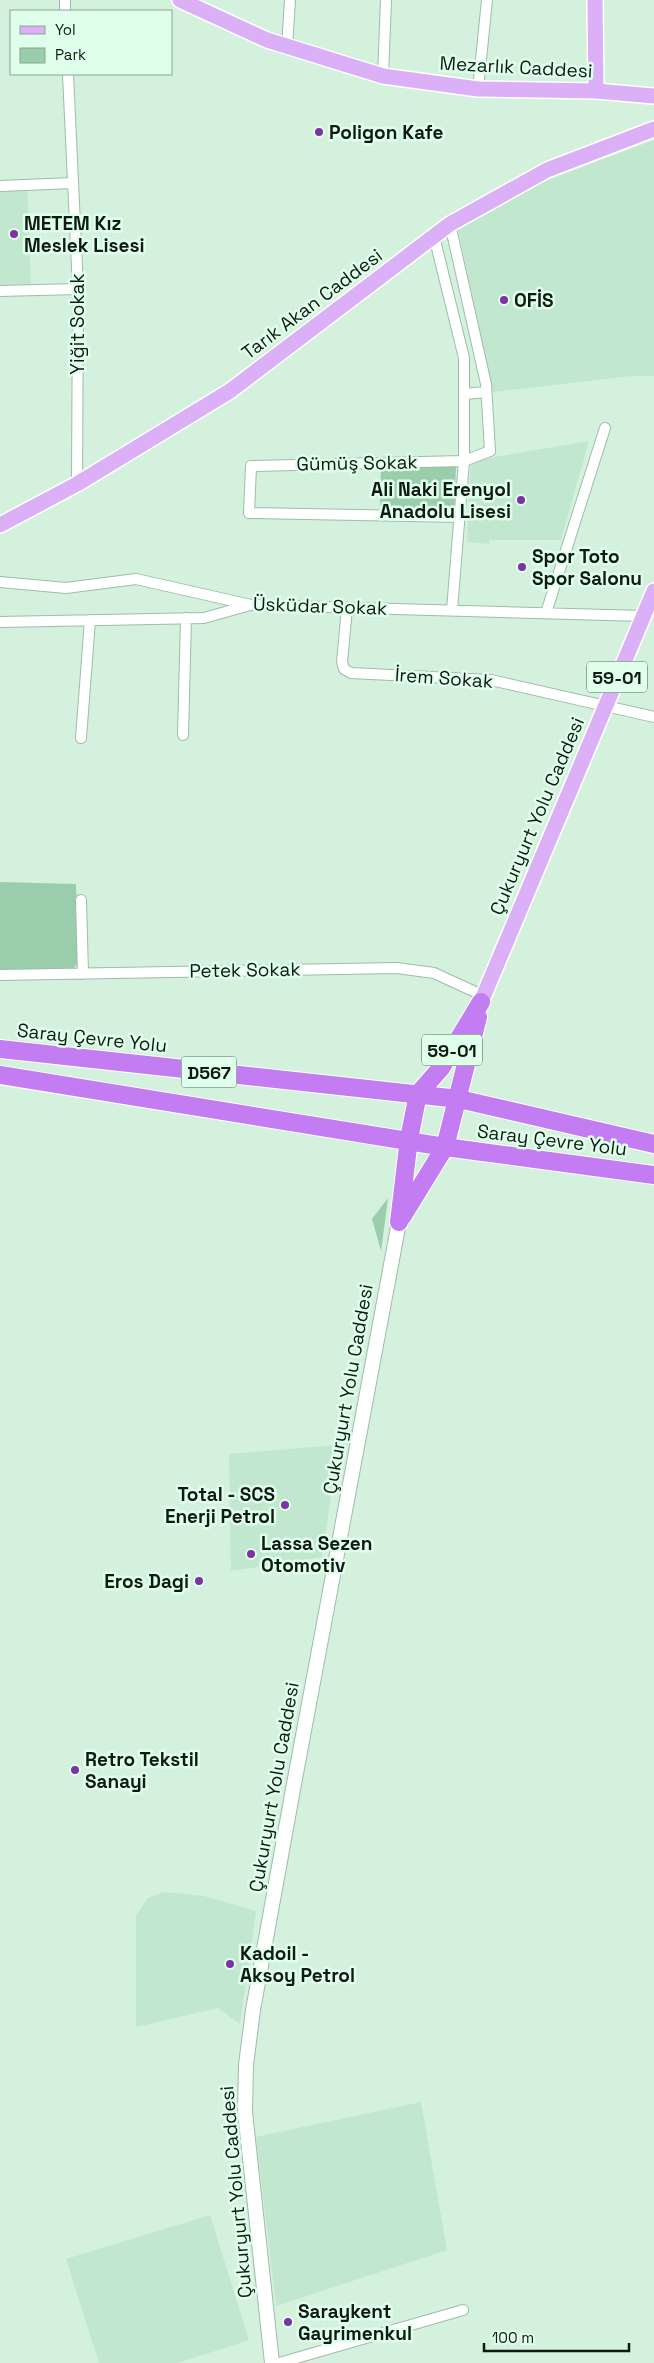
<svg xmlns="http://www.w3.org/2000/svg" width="654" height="2363" font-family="'Space Grotesk',sans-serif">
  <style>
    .built { fill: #c2e7cf }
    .green { fill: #99cdac }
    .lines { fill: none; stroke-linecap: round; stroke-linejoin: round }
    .street-casing { stroke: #9fbca9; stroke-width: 12 }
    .secondary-casing { stroke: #9fbca9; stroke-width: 16 }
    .primary-casing { stroke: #fff; stroke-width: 18 }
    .highway-casing { stroke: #fff; stroke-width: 20 }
    .street { stroke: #fff; stroke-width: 10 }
    .secondary { stroke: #fff; stroke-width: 14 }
    .primary { stroke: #dbb0f7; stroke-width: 15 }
    .highway { stroke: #c37cf1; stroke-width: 18 }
    .poi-dot { fill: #7c33a6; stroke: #e0ffeb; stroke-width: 2 }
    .labels { text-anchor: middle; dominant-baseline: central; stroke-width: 5; stroke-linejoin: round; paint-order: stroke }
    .shield { fill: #e0ffeb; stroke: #4e5f54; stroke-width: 1 }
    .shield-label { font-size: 18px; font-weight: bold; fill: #0f1a13 }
    .street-label { font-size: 19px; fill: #0f1a13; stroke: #e0ffeb }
    .poi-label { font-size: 19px; font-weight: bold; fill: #0f1a13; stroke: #e0ffeb; text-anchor: start }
  </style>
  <rect width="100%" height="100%" fill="#d3f1dd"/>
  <path class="built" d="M654 140V376H632L493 392 458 229 543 182Z
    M27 183 31 284 0 285V184Z
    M589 441 561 540H489V544L467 542 471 461Z
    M348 1444 337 1455 322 1557 231 1571 229 1454Z
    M164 1892 204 1896 256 1911 240 2024 218 2008 136 2027V1916L148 1898Z
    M421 2102 447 2250 276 2306 256 2137Z
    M210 2215 249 2340 178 2363H99L66 2259Z"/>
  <path class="green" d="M381 466H456L454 513H380Z
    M0 882 76 884 78 963 73 969 0 980Z
    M388 1198 381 1251 372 1219Z"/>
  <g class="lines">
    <g class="street-casing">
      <path id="street" d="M65 0V11
        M287 47 290 0
        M68 74 78 289 77 484
        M383 76 386 0
        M478 89 487 0
        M0 186 73 183
        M450 224 486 384 490 451 464 461 251 466 249 513 461 517
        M434 236 464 358V461L452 610
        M0 291 78 289
        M465 394 486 392
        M0 582 66 588 136 579 251 605 643 616
        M347 608 342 662 344 669 351 673 491 680 654 717
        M546 613 605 428
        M0 622 204 618 250 605
        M183 735 186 618
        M81 738 90 620
        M81 900 83 974
        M0 975 397 968 434 973 484 996
        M279 2363 463 2310"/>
    </g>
    <g class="secondary-casing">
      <path id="secondary" d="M272 2363 245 2112 246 2065 253 2010 294 1784 399 1222"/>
    </g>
    <g class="primary-casing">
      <path id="primary" d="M180 0 267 40 383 76 478 89 596 91 654 96
        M595 0 596 91
        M0 525 77 484 230 391 450 224 547 170 654 129
        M481 1002 654 591"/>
    </g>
    <g class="highway-casing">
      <path id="highway" d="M0 1049 459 1099 654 1144
        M0 1075 445 1147 654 1175
        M402 1217 445 1147 478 1017
        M399 1222 409 1139 418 1094 441 1068 481 1002"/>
    </g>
    <use href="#street" class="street"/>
    <use href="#secondary" class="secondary"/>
    <use href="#primary" class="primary"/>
    <use href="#highway" class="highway"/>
  </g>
  <g class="poi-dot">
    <circle cx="319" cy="132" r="5"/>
    <circle cx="14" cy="234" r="5"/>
    <circle cx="504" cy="300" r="5"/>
    <circle cx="521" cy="500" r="5"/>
    <circle cx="522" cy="567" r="5"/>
    <circle cx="285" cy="1505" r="5"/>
    <circle cx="251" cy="1554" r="5"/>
    <circle cx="199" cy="1581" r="5"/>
    <circle cx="75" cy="1770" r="5"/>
    <circle cx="230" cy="1964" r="5"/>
    <circle cx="288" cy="2322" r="5"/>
  </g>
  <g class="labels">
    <g class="shield">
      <rect x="587" y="661.5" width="60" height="31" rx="4"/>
      <rect x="422" y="1034.5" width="60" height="31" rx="4"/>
      <rect x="181.5" y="1056.5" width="55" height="31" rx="4"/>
    </g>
    <g class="shield-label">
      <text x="617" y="677">59-01</text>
      <text x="452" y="1050">59-01</text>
      <text x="209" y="1072">D567</text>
    </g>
    <g class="street-label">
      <text transform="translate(516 67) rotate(3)">Mezarlık Caddesi</text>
      <text transform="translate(312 304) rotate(-37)">Tarık Akan Caddesi</text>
      <text transform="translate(77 324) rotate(-90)">Yiğit Sokak</text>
      <text transform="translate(357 463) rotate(-1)">Gümüş Sokak</text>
      <text transform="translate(320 606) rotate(2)">Üsküdar Sokak</text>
      <text transform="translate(444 678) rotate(4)">İrem Sokak</text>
      <text transform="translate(537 816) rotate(-67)">Çukuryurt Yolu Caddesi</text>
      <text transform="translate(245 970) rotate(-1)">Petek Sokak</text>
      <text transform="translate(92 1038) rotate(6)">Saray Çevre Yolu</text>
      <text transform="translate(552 1140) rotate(7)">Saray Çevre Yolu</text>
      <text transform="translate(348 1389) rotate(-80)">Çukuryurt Yolu Caddesi</text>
      <text transform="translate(274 1787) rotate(-80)">Çukuryurt Yolu Caddesi</text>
      <text transform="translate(236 2192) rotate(-95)">Çukuryurt Yolu Caddesi</text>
    </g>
    <g class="poi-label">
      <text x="329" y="132">Poligon Kafe</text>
      <text x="24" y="223">METEM Kız<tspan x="24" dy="22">Meslek Lisesi</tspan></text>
      <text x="514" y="300">OFİS</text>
      <text x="511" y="489" text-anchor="end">Ali Naki Erenyol<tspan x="511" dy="22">Anadolu Lisesi</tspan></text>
      <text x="532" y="556">Spor Toto<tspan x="532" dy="22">Spor Salonu</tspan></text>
      <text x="275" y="1494" text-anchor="end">Total - SCS<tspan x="275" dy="22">Enerji Petrol</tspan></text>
      <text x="261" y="1543">Lassa Sezen<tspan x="261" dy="22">Otomotiv</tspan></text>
      <text x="189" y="1581" text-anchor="end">Eros Dagi</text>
      <text x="85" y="1759">Retro Tekstil<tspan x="85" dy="22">Sanayi</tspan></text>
      <text x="240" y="1953">Kadoil -<tspan x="240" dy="22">Aksoy Petrol</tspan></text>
      <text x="298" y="2311">Saraykent<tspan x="298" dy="22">Gayrimenkul</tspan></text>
    </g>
  </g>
  <rect x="10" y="10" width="162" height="65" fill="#e0ffeb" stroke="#8ca395"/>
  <rect x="20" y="26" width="25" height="8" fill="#dbb0f7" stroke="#8ca395"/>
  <text x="55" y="35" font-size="15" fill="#0f1a13">Yol</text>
  <rect x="20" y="48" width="25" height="15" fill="#99cdac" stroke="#8ca395"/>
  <text x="55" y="60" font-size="15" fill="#0f1a13">Park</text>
  <path d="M484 2343v8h145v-8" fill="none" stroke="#0f1a13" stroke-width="2.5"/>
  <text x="492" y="2343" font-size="15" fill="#0f1a13" stroke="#e0ffeb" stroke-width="4" paint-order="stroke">100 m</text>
</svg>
